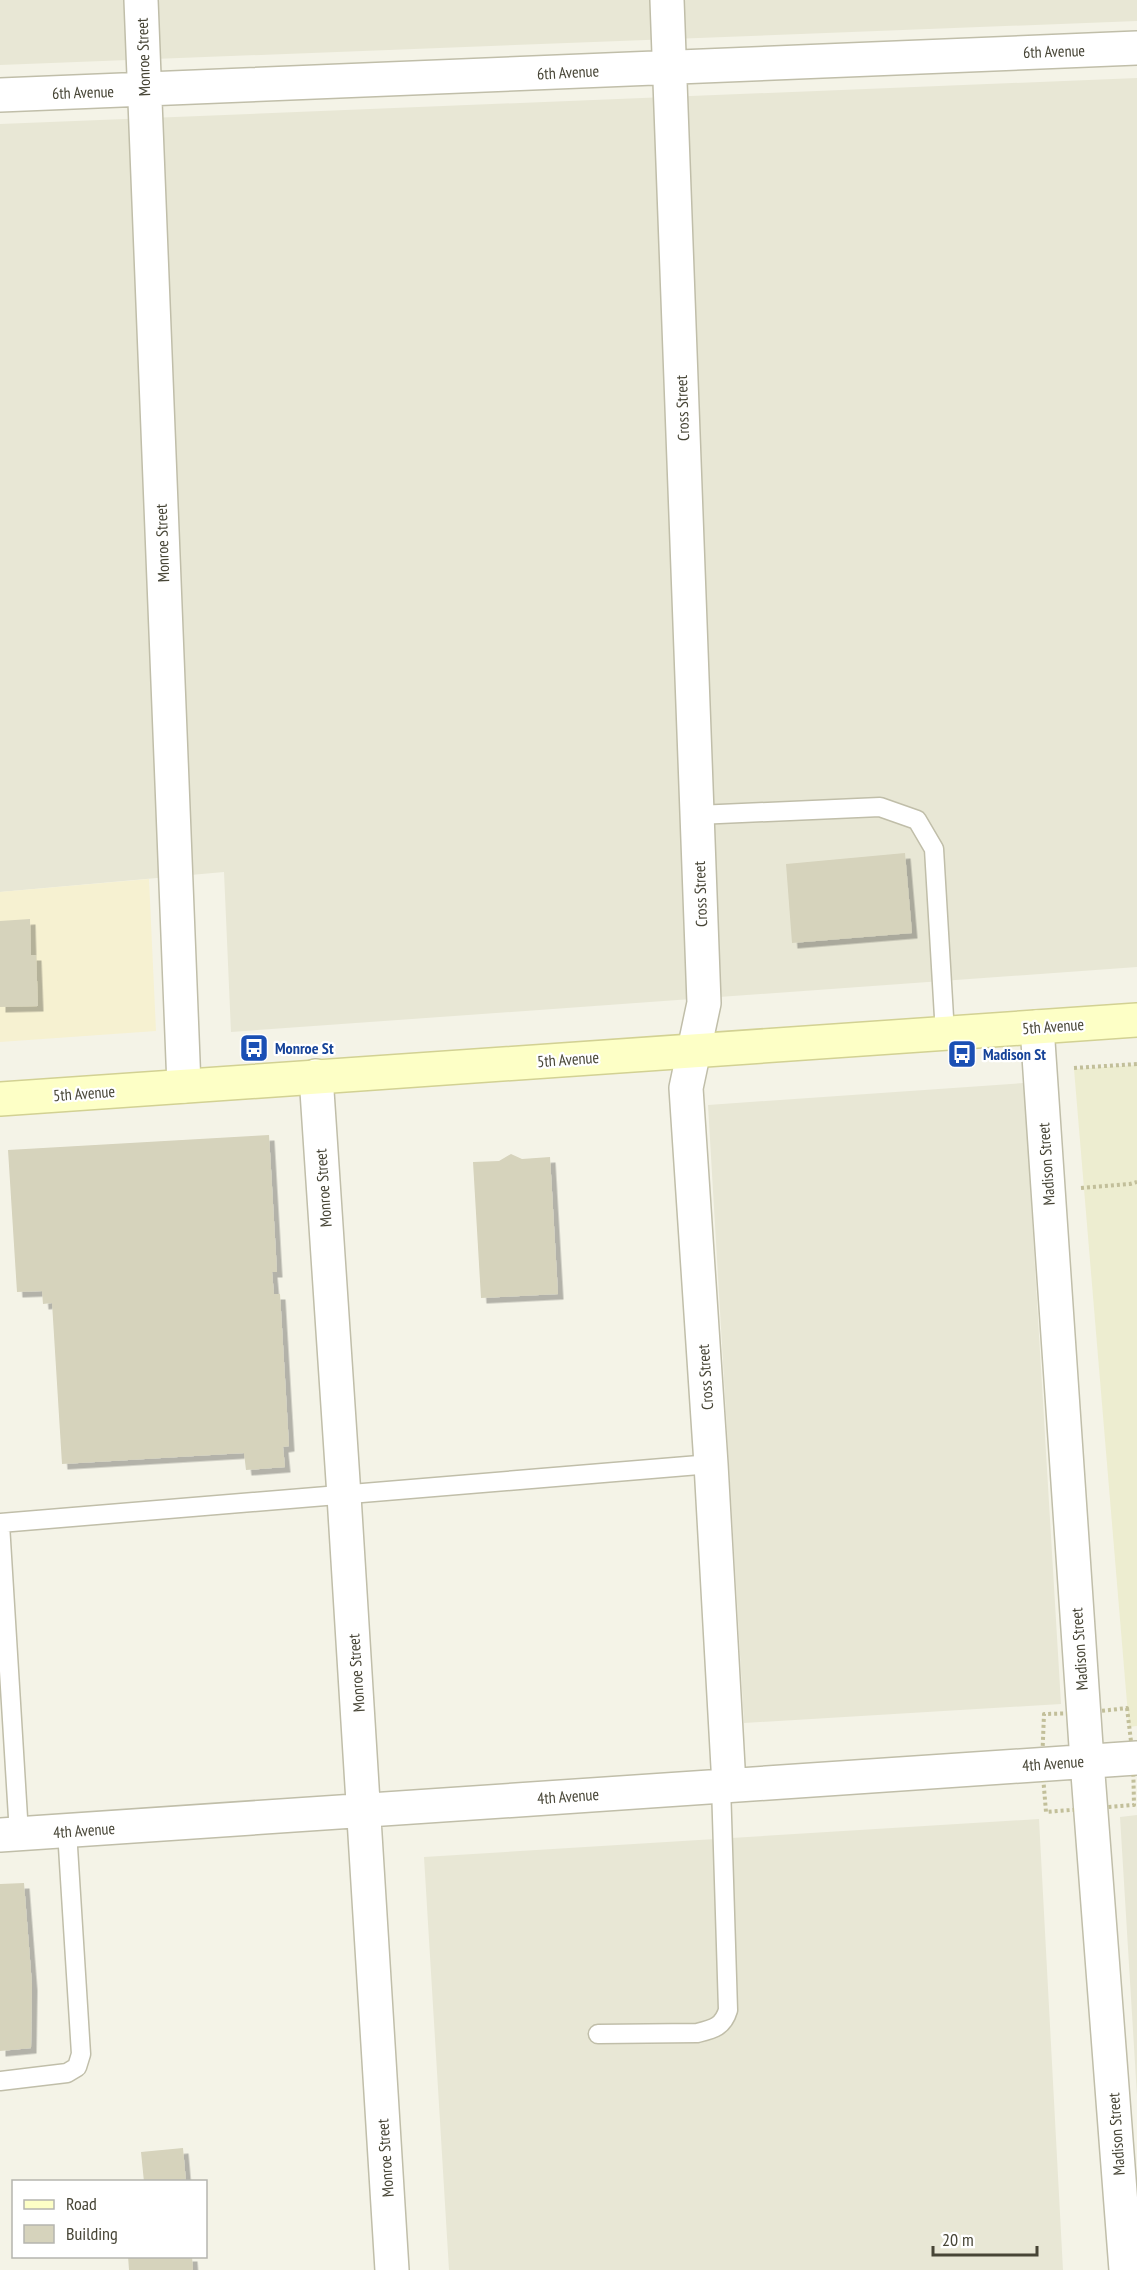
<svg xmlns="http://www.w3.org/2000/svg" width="1137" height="2270" font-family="'PT Sans Narrow',sans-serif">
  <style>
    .residential { fill: #e8e7d5 }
    .commercial { fill: #f6f1d1 }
    .education { fill: #ededd0 }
    .building { fill: #d6d3bc; filter: url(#shadow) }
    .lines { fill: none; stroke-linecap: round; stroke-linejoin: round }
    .lane-casing { stroke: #c0bea9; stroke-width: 21 }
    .street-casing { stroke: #c0bea9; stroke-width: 36 }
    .secondary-casing { stroke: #d2d193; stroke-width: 36 }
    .path { stroke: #c2bf9a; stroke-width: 4; stroke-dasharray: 3 3; stroke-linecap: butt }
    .lane { stroke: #fff; stroke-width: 18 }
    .street { stroke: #fff; stroke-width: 33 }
    .secondary { stroke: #fdffc6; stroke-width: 33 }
    .labels { text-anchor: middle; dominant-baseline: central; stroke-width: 4.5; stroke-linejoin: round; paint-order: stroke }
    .street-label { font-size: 16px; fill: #474536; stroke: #fff }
    .transit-label { font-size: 16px; font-weight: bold; fill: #164399; stroke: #fff; text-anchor: start }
  </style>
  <defs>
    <filter id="shadow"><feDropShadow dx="5.5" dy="5.5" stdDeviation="0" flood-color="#0004"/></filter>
  </defs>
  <rect width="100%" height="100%" fill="#f4f3e7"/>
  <path class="residential" d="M0 0H1137V21L0 65Z
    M1137 78V967L231 1032 224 872 0 892V124Z
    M1024 1083 1061 1704 744 1723 708 1105Z
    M1137 1815V2096L1120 1817Z
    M1039 1819 1063 2270H449L424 1857Z"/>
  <path class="commercial" d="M149 879 156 1031 0 1042V892Z"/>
  <path class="education" d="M1137 1065V1726L1129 1727 1074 1069Z"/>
  <path class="building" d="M905 853 912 933 792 943 786 864Z
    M30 919 31 955H36L38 1006 0 1007V921Z
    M269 1135 277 1272H272L274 1294H280L289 1446 283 1447 285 1467 246 1470 244 1453 62 1464 52 1303 43 1304 42 1291 17 1292 8 1150Z
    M511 1154 522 1159 550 1157 558 1294 481 1298 473 1162 499 1161Z
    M24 1883 32 1985 31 2048 0 2051V1884Z
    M183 2148 186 2182H144L141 2152Z
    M128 2256H192L193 2270H129Z"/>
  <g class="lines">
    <g class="lane-casing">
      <path id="lane" d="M697 815 880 807 917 820 934 849 945 1034
        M0 1523 711 1464
        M0 1524 19 1834
        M598 2034 697 2033C713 2029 723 2027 728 2010L721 1785
        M0 2081 67 2073 77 2067 81 2054 67 1831"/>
    </g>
    <g class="street-casing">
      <path id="street" d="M141 0 184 1086
        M667 0 704 1003 686 1088 711 1464 729 1785
        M0 95 1137 48
        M1037 1027 1087 1761 1126 2270
        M316 1076 344 1496 392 2270
        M0 1835 1137 1758"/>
    </g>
    <g class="secondary-casing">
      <path id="secondary" d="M0 1099 1137 1020"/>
    </g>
    <path class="path" d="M1074 1068 1137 1064
      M1081 1188 1130 1184 1137 1182
      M1127 1708 1133 1758 1134 1805 1046 1812 1042 1764 1044 1714 1083 1713Z"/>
    <use href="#lane" class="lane"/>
    <use href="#street" class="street"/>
    <use href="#secondary" class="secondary"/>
  </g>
  <defs>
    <g id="bus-square" transform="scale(1.5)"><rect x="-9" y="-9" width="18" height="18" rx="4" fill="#1a4fb4" stroke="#fff"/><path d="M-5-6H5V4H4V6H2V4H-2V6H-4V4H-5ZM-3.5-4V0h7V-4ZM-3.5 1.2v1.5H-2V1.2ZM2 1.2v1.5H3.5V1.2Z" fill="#fff"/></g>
  </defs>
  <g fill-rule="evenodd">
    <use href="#bus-square" x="254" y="1048"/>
    <use href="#bus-square" x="962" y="1054"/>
  </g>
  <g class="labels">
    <g class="street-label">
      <text transform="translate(1054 51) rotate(-2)">6th Avenue</text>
      <text transform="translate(143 57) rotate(-92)">Monroe Street</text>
      <text transform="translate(568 72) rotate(-3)">6th Avenue</text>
      <text transform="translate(83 92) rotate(-2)">6th Avenue</text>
      <text transform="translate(682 408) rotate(-92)">Cross Street</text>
      <text transform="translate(162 543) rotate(-92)">Monroe Street</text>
      <text transform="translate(700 894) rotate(-92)">Cross Street</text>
      <text transform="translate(1053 1026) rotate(-4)">5th Avenue</text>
      <text transform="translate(568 1059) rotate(-4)">5th Avenue</text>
      <text transform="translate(84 1093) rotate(-4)">5th Avenue</text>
      <text transform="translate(1046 1164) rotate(-94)">Madison Street</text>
      <text transform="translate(323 1188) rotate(-94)">Monroe Street</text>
      <text transform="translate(705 1377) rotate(-94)">Cross Street</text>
      <text transform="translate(1079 1649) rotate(-94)">Madison Street</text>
      <text transform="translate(356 1673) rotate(-94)">Monroe Street</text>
      <text transform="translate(1053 1763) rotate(-4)">4th Avenue</text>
      <text transform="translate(568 1796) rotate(-4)">4th Avenue</text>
      <text transform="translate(84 1830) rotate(-4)">4th Avenue</text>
      <text transform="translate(1116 2134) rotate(-94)">Madison Street</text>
      <text transform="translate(385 2158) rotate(-94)">Monroe Street</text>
    </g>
    <g class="transit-label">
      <text x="275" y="1048">Monroe St</text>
      <text x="983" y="1054">Madison St</text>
    </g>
  </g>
  <rect x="12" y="2180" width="195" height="78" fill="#ffffff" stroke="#b5b5af" stroke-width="1.5"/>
  <rect x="24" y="2200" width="30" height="9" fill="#fdffc6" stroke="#b5b5af" stroke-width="1.5"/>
  <text x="66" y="2210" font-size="18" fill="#474536">Road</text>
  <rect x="24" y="2225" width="30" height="18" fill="#d6d3bc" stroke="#b5b5af" stroke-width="1.5"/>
  <text x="66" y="2240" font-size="18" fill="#474536">Building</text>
  <path d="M933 2246v9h104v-9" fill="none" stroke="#474536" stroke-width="3"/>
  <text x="942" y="2246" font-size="18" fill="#474536" stroke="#ffffff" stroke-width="4.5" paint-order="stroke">20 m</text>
</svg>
